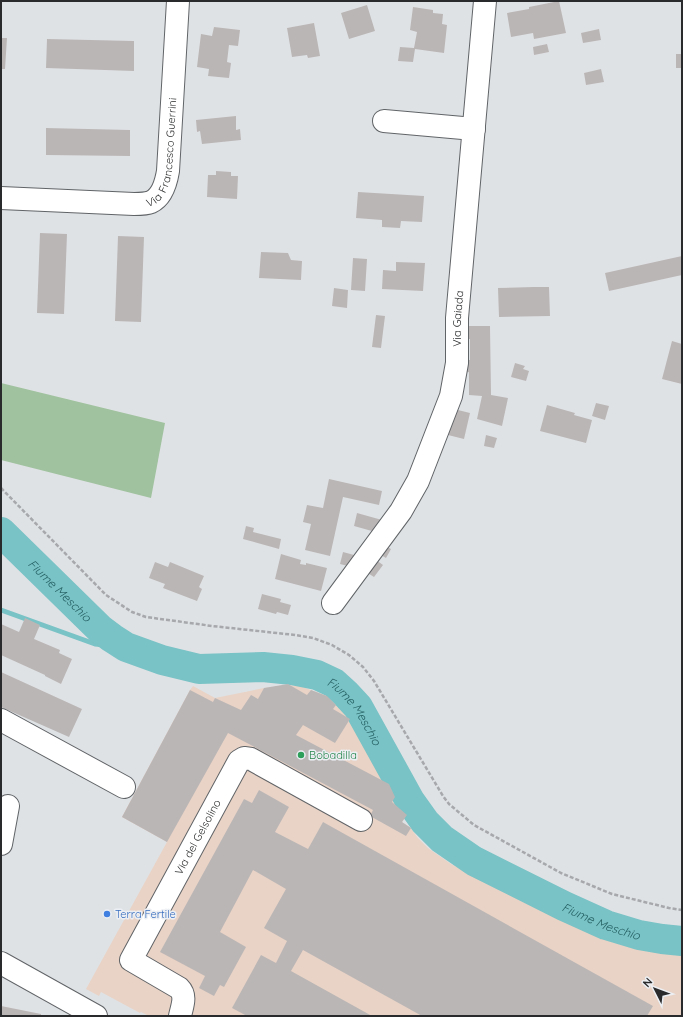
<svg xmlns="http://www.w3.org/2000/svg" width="683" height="1017" font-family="Quicksand,sans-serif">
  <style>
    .industrial { fill: #e9d3c6 }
    .green { fill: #a0c29e }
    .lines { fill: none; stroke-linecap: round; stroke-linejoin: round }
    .stream { stroke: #79c2c5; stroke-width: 5 }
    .river { stroke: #79c2c5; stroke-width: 30 }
    .building { fill: #bbb6b6 }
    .minor-casing { stroke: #616467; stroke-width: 24 }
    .path { stroke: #a6a8ab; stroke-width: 2.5; stroke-dasharray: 4 2; stroke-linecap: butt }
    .minor { stroke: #fff; stroke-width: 22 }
    .leisure-dot { fill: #2e9e5b; stroke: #eceff3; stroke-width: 1.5 }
    .shop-dot { fill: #3f7fe0; stroke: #eceff3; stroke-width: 1.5 }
    .labels { text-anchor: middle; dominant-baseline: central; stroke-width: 3; stroke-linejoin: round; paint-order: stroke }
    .street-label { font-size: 11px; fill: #292a2b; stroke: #eceff3 }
    .leisure-label { font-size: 11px; fill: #27864d; stroke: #eceff3; text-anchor: start }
    .shop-label { font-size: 11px; fill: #366cbe; stroke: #eceff3; text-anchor: start }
    .water-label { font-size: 12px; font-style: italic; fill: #256164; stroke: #eceff3 }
  </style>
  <rect width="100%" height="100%" fill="#dfe2e5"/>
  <path class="industrial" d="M288 685 300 686 327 696 342 709 350 719V721L407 815 402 822 411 828 417 837 428 848 451 864 524 902 593 932 633 946 648 950 665 952H682V1016H149L141 1012 140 1013 101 992 99 996 86 989 167 842 122 817 190 690 193 686 215 698 264 688Z"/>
  <path class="green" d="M1 383 165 423 151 498 1 460Z"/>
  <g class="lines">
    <path class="stream" d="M1 610 95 644 126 647"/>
    <path class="river" id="s1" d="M1 532 100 629 112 638 126 647 162 660 199 669 263 667 292 670 317 675 334 683 345 693 358 707 410 801 425 822 442 839 474 861 564 906 606 925 639 935 662 939 682 941"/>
  </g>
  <path class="building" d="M559 1 566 33 534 39 533 33 511 37 507 13 529 9V7Z
    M367 5 375 31 349 39 341 13Z
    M413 7 433 10V13L443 14 442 24 447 25 444 53 415 49 413 62 398 61 400 47 414 48 417 32 410 30Z
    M314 23 320 56 308 58 307 55 292 57 287 28Z
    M214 27 240 30 238 46 229 45 227 62 231 63 229 78 208 76 209 69 197 67 201 34 212 36Z
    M599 29 601 40 583 43 581 33Z
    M1 38H7L5 69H1Z
    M47 39 134 41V71L46 68Z
    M547 44 549 52 534 55 533 47Z
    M676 54H682V68H676Z
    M601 69 604 82 586 85 584 73Z
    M236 116V130L240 129 241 140 202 144 200 131 197 132 196 120Z
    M46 128 130 130V156L46 155Z
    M216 171 231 172V176H238L237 199 207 197 208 175H216Z
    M358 192 424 196 422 222 401 221 400 228 382 227V220L356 218Z
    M40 233 67 234 64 314 37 313Z
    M118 236 144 237 141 322 115 321Z
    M261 252 288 253 291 260 302 261 301 280 259 278Z
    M682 256V275L609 291 605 273Z
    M353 258 367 259 365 291 351 290Z
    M396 262 425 263 423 291 382 289 383 270 396 271Z
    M534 287H549L550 316 499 317 498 288Z
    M334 288 348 290 347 308 332 306Z
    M376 315 385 316 381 348 372 347Z
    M460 326H490L491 395 508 398 502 426 477 419 482 396 469 395V372L463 373V359L470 360V339H461Z
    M672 341 682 344V384L662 379Z
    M515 363 525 366 523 369 529 371 526 381 511 377Z
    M596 403 609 406 605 420 592 416Z
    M547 405 575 413 574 415 592 420 586 443 540 431Z
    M450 408 470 413 464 439 444 434Z
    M486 435 497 438 494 448 484 446Z
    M329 479 382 491 379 505 343 497 330 556 305 550 311 524 303 522 307 505 323 508Z
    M357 513 382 520 379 533 354 526Z
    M246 526 254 528 253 532 281 539 279 549 243 539Z
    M382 544 391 549 386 558 376 552Z
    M343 552 354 555 352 567 340 564Z
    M281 554 301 560 300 564 306 565V563L327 568 321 591 275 579Z
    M372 557 383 565 374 577 363 570Z
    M155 562 168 567 170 562 204 576 199 587 202 589 197 601 163 588 165 584 149 578Z
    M262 594 281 599 280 602 291 605 288 615 277 612 276 614 258 609Z
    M25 618 40 625 34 639 60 650 59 653 72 659 61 684 45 676V675L1 655V624L19 632Z
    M1 672 82 709 69 737 1 707Z
    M288 684 307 695 311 690 327 696 336 705 333 709 350 719 335 743 303 725 296 735 389 784 395 797 392 802 407 815 402 822 411 828 406 836 370 816 373 810 228 733 167 842 122 817 190 690 213 702 215 698 241 710 251 695 258 699 264 688Z
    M259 790 289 807 275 832 308 849 323 822 653 1006 647 1016H422L303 950 291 971 372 1016H247L232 1008 261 955 276 963 287 941 264 928 286 889 253 870 220 932 246 947 224 987 220 985 214 996 199 988 205 976 160 952 244 799 252 803Z
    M1 1006 41 1014V1016H1Z"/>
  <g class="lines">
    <g class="minor-casing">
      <g id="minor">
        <path d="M384 121 474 129"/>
        <path id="s2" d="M1 198 134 204C139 204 146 204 151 202 162 197 166 183 168 171L178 1"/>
        <path id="s3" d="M333 603 401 511 418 481 451 396 457 363V318L485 1"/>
        <path d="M1 720 124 787"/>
        <path d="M1 844 8 806"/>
        <path d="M1 963 96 1016"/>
        <path id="s4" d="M180 1016C182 1006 187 996 179 988L131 960 239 761 244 758 251 759 361 820"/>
      </g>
    </g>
    <path class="path" d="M1 488 106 595 132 612 146 617 212 626 295 635 313 638 332 645 349 655 363 667 374 681 443 796 449 804 474 825 561 873 612 894 669 908 682 910"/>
    <use href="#minor" class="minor"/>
  </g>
  <circle class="leisure-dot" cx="301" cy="755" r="4"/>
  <circle class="shop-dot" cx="107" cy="914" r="4"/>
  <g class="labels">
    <g class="street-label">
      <text stroke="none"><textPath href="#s2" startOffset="203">Via Francesco Guerrini</textPath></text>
      <text stroke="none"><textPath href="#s3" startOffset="318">Via Gaiada</textPath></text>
      <text stroke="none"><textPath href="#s4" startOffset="225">Via del Gelsolino</textPath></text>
    </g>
    <g class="leisure-label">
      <text x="309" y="755">Bobadilla</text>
    </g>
    <g class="shop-label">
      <text x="115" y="914">Terra Fertile</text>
    </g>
    <g class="water-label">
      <text stroke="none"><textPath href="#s1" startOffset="83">Fiume Meschio</textPath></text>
      <text stroke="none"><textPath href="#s1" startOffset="419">Fiume Meschio</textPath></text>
      <text stroke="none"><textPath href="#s1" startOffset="755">Fiume Meschio</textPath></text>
    </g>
  </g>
  <rect width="683" height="1017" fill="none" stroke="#292a2b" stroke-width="4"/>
  <g transform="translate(655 989) rotate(312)" stroke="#eceff3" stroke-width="3" paint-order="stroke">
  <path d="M0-3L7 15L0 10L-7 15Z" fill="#292a2b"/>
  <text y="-6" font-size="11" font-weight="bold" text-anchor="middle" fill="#292a2b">N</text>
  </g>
</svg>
